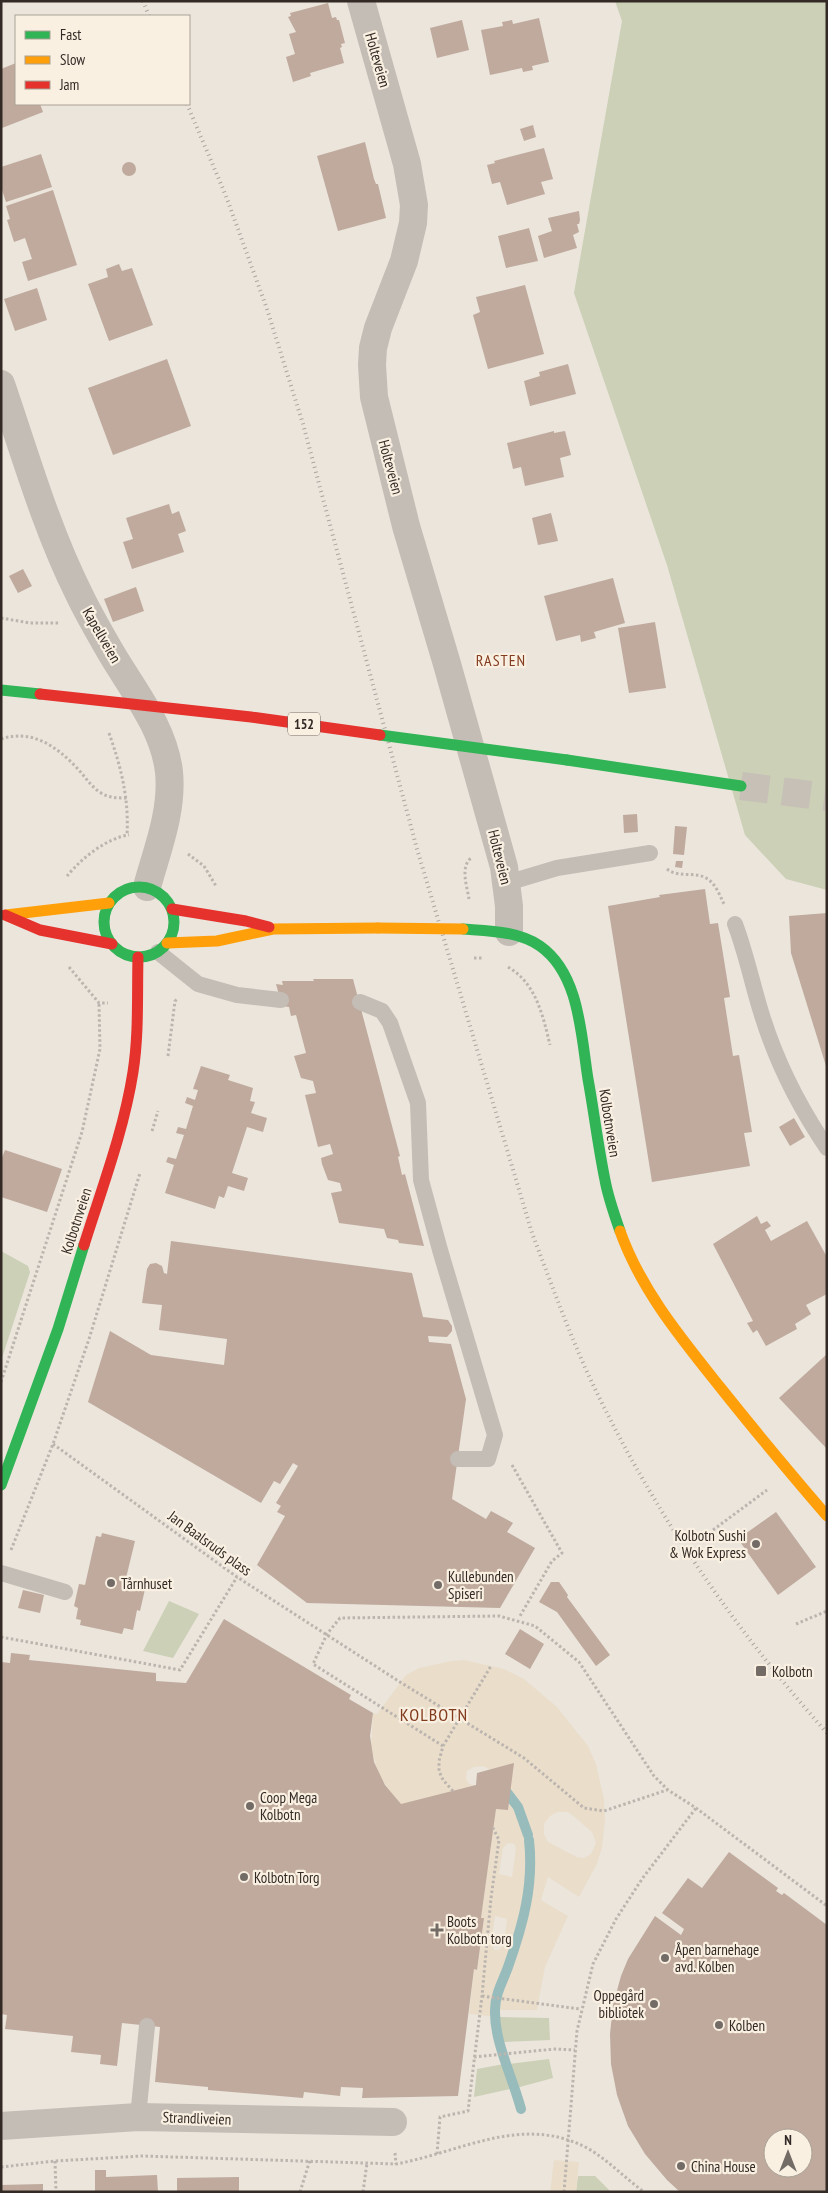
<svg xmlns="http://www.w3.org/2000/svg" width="828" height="2193" font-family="'PT Sans Narrow',sans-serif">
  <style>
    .green { fill: #cbd0b6 }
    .plaza { fill: #eadecb; fill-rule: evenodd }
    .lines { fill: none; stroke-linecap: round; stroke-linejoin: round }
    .stream { stroke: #98bbbc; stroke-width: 10 }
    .building { fill: #bfaa9d; fill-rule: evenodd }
    .primary-tunnel { stroke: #c6c0b7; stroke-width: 28; stroke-dasharray: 28 14; stroke-linecap: butt }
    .path { stroke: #bcb5af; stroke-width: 3; stroke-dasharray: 2.5 2.5; stroke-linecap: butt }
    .lane { stroke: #c3bdb6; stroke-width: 16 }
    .street { stroke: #c3bdb6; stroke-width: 28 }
    .fast { stroke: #30b455; stroke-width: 11 }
    .slow { stroke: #ff9f0a; stroke-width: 11 }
    .jam { stroke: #e5322d; stroke-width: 11 }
    .rail { stroke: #aba5a0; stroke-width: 4; stroke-dasharray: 1 4; stroke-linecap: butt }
    .path-bridge { stroke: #bcb5af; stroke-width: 3; stroke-dasharray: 2.5 2.5; stroke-linecap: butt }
    .fast-bridge { stroke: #30b455; stroke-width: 11 }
    .slow-bridge { stroke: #ff9f0a; stroke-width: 11 }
    .jam-bridge { stroke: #e5322d; stroke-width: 11 }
    .poi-dot { fill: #736b65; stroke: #f9f0e2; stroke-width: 2 }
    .labels { text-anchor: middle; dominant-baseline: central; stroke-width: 4.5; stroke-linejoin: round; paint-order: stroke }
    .shield { fill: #f9f0e2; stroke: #6e655e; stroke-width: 1 }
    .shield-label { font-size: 14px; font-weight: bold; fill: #332a25 }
    .street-label { font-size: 15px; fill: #332a25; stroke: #f9f0e2 }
    .poi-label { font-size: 15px; fill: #332a25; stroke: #f9f0e2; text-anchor: start }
    .neighbourhood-label { font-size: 16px; letter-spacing: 1px; fill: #833b1d; stroke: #f9f0e2 }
    .quarter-label { font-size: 18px; letter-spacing: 1px; fill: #833b1d; stroke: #f9f0e2 }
  </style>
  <rect width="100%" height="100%" fill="#ebe5dc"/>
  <path class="green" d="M615 1H827V890L786 879 745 835 667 565 574 293 622 21Z
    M1 1251 28 1266 30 1272 1 1361Z
    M169 1601 199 1614 173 1658 143 1651Z
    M497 2017 549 2018 550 2040 503 2042Z
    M549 2059 553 2078 516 2088 509 2064Z
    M504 2064 510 2089 474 2097 477 2069Z
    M578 2176H595L611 2192H576Z"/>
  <path class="plaza" d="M464 1660 504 1669 524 1679 557 1707 588 1746 596 1764 604 1799 605 1822 602 1848 597 1864 579 1897 548 1877 541 1900 568 1916 545 1967 537 2010H498L497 2017 469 2014 474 1969 477 1970 484 1919 481 1918 492 1836 398 1823 394 1798 379 1774 371 1749 373 1713 377 1714 406 1675 419 1668 451 1661ZM483 1766 493 1771 481 1787 469 1784 466 1779 467 1771 474 1767ZM558 1812H568L572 1815 592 1832 596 1843 591 1854 584 1858 577 1857 548 1842 544 1834V1824L550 1816ZM508 1843 514 1844 516 1848 512 1877 499 1874 503 1848ZM495 1916 507 1919 504 1944 499 1950H495L491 1945Z
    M554 2160 579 2162 576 2192H550Z"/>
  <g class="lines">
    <path class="stream" d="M502 1786 518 1807 528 1835
      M521 2109C513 2078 494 2042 495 2010 495 1994 503 1981 508 1967 523 1925 534 1885 529 1840"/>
  </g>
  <path class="building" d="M328 3 332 18 336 17 337 20H339L345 43 341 44 342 47 340 48 344 63 310 73 311 76 293 82 286 57 295 54 289 34 296 32 288 17 291 16 290 13Z
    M539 18 549 62 532 66 533 70 523 72 522 68 490 75 481 30 503 26 502 22 512 20 513 24Z
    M462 20 469 50 437 58 430 28Z
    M16 63V104H40L43 112 2 128 1 69Z
    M533 125 536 137 524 141 520 129Z
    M365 142 374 179 376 184H378L386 218 338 231 317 156Z
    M544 148 553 179 541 182 545 194 507 205 500 182 492 184 487 165 495 163 494 161Z
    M41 154 52 187 6 202 1 187V167Z
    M122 169a7 7 0 1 1 14 0a7 7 0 1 1-14 0Z
    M53 190 77 265 28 281 22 262 32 259 25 238 14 242 7 220 10 219 6 206Z
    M579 211 580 220 579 224H577L579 232 573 235 577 248 544 258 538 236 552 231 548 218Z
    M529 228 538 261 506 268 498 236Z
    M119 264 122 271 132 268 153 325 109 341 88 284 108 277 106 269Z
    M525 285 544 354 488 369 473 315 480 312 476 297Z
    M37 288 47 320 15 331 4 299Z
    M167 359 191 426 113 455 88 388Z
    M568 364 576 394 530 406 524 381 540 376 539 372Z
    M554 431V433L565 431 571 455 560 458 564 477 525 486 521 467 513 469 507 443Z
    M169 504 172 514 179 511 186 531 178 534 184 552 132 569 123 542 133 539 126 518Z
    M551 513 558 541 538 545 532 518Z
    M23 569 32 586 18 593 9 576Z
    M613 578 625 623 594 632 596 638 581 642 580 635 556 641 544 596Z
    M136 587 144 611 113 622 104 599Z
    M655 622 666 688 629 693 618 628Z
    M637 814 638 832 624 833 623 815Z
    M675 826 687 827 684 855 673 854Z
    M676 861H683L682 868 675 867Z
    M705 889 710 924 718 923 730 997 724 998 733 1056 739 1055 752 1132 744 1133 750 1166 652 1182 608 906 660 897 659 895Z
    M827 913V1066H826L791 953 789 916Z
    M313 979H353L400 1156 398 1157 402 1175 405 1174 424 1246 399 1243 398 1240 387 1238 384 1229 339 1223 331 1193 342 1191 340 1183 328 1180 322 1164 321 1158 333 1154 330 1144 318 1147 305 1095 316 1093 313 1081 301 1078 294 1056 306 1053 296 1015 291 1016 289 1007 282 1006 276 984 283 985 282 981H314Z
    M201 1066 230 1075 228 1080 253 1088 250 1101 255 1102 251 1113 267 1118 263 1132 247 1127 232 1173 248 1178 244 1191 228 1186 224 1198 219 1196 215 1209 165 1193 174 1165 166 1162 168 1157 176 1159 184 1135 176 1133 178 1127 186 1129 193 1106 185 1103 187 1097 195 1100 198 1090 193 1089Z
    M794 1118 805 1137 790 1146 779 1127Z
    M5 1150 62 1169 47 1212 1 1197V1160Z
    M757 1216 761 1224 767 1221 771 1226 765 1230 771 1241 807 1221 827 1257V1294L806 1305 811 1314 795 1324 797 1329 766 1346 757 1330 753 1333 747 1323 753 1321 713 1244Z
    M171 1241 412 1273 423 1317 448 1320 452 1326V1331L447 1337 428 1336 429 1342 451 1344 466 1399 452 1499 486 1519 491 1511 513 1523 507 1532 535 1548 500 1608 307 1603 257 1565 285 1516 277 1512 281 1506 276 1503 298 1466 293 1463 280 1484 274 1481 261 1503 88 1402 110 1331 151 1355 224 1365 227 1339 159 1330 162 1305 142 1303 147 1269 150 1264 156 1263 162 1266 164 1273 167 1274Z
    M827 1354V1449L779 1398Z
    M776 1512 816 1567 778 1595 738 1539Z
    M102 1533 135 1541 126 1578 146 1585 140 1611 137 1610 133 1630 124 1628 122 1634 80 1625 81 1620 76 1619 78 1608 74 1606 79 1584 85 1585 96 1536 101 1537Z
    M551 1582H559L568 1595 567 1597 610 1655 596 1666 557 1612 539 1602Z
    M23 1590 44 1595 40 1613 18 1608Z
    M224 1619 351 1695 349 1699 373 1713 370 1736 374 1762 385 1785 401 1804 476 1785 477 1773 514 1763 508 1810 496 1809 481 1918H484L477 1970 474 1969 458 2096 362 2098 363 2088 341 2087 340 2096 304 2092 303 2098 208 2090V2087L155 2082 160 2027 122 2023 117 2066 100 2064 101 2055 71 2052 73 2036 5 2029 7 2015 1 2014V1662L10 1663 11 1653 30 1655 29 1660 156 1673V1681L186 1683Z
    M520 1629 544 1644 530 1669 505 1654Z
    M729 1852 778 1888 776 1891 782 1895 784 1893 827 1925V2192H680L667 2180 645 2154 628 2126 617 2095 611 2064 610 2034 613 2005 621 1976 628 1959 655 1916 681 1935 684 1929 662 1913 688 1878 702 1888ZM773 2138H803V2168H773Z
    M95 2170H106V2177L157 2175 158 2192H95Z
    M239 2177V2192H177V2178Z
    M43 2184V2192H1V2185Z"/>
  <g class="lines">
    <path class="primary-tunnel" d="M741 786 827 797"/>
    <path class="path" d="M1 618 30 623H59
      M109 733C121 767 129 798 127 835
      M1 739C32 729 56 746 76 767 85 776 90 786 101 793 109 798 118 798 127 798
      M188 854 204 866 216 886
      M667 869C679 879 697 870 709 880 716 885 720 896 724 904
      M67 876C81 859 106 838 129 835
      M469 899C467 886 460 867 471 858
      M69 967 99 1003H108
      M508 967C536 983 543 1016 550 1045
      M168 1056 175 1001 178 999
      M152 1131 158 1111
      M1 1382 82 1132 100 1049 99 1003
      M53 1444 237 1577 400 1682 524 1758 584 1808 604 1811 667 1790
      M512 1465 562 1553 552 1561 520 1616
      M713 1530 767 1490
      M11 1550 53 1444 89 1339 140 1173
      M796 1624 827 1611
      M1 1637 180 1670 237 1577
      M443 1746 313 1664 327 1634 340 1618 499 1616 535 1626 579 1662 654 1776 668 1790 696 1808 827 1906
      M453 1791 443 1780 439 1771V1761L443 1746 491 1666
      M482 1996 580 2009
      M474 2057 555 2049 575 2050
      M395 2153 396 2164
      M437 2154 440 2117 468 2111 482 1996 491 1898 499 1840 493 1828
      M55 2161 56 2192
      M1 2167 55 2161 142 2156 396 2164C462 2152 523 2113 589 2149 609 2161 625 2178 644 2192
      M300 2192 310 2160
      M363 2192 367 2163
      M564 2192 577 2031 593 1964 616 1919 642 1879 696 1808"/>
    <path class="lane" d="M507 883 557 868 650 853
      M735 924C746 953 752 983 761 1012 776 1062 798 1105 827 1148
      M158 952 198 984 237 995 281 1000
      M360 1002 382 1011 390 1023 418 1103 421 1180 440 1250 495 1435 488 1459H458
      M1 1573 65 1592
      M138 2117 147 2026"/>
    <path class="street" d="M361 1 407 164 414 205 413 223 404 261 378 328 373 348 372 365 374 397 406 526 447 664 504 867 509 906V932
      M1 384C25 454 46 528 79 594 88 613 99 632 110 651 132 689 164 727 169 772 173 811 157 850 147 887
      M1 2126 138 2117 393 2122"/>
    <path class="fast" d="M1 690 40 694
      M567 760 741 786
      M104 922a35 35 0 1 1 70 0a35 35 0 1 1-70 0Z
      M463 929C489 931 518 931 540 946 580 974 581 1036 588 1079 594 1112 598 1146 605 1180 608 1197 614 1214 620 1231
      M1 1485 58 1329 84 1245"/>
    <path class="slow" d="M6 915 109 903
      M167 943 217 941 273 929 378 928
      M620 1231C641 1290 681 1338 720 1387 755 1431 791 1474 827 1516"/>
    <path class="jam" d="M172 909 246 921 269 927
      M5 915 40 930 112 944
      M84 1245C102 1188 124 1130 133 1072 139 1034 137 995 138 957"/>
    <path class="rail" d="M143 1 149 16
      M187 104 226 196 267 309 303 424 417 849 532 1233C550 1280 567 1328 588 1374 649 1505 731 1625 827 1733"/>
    <path class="path-bridge" d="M474 958H484"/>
    <path class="fast-bridge" d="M380 735 567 760"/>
    <path class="slow-bridge" d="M378 928 463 929"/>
    <path class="jam-bridge" d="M40 694 251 717 380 735"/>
  </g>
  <g class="poi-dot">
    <circle cx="756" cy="1544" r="5"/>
    <circle cx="111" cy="1583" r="5"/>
    <circle cx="438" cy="1585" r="5"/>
    <rect x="755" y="1665" width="12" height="12" rx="2.5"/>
    <circle cx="250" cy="1806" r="5"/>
    <circle cx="244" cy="1877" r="5"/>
    <path d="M434.5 1922.5h5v5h5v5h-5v5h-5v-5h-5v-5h5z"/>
    <circle cx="665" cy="1958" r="5"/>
    <circle cx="654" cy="2004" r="5"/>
    <circle cx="719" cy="2025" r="5"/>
    <circle cx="681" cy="2166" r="5"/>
  </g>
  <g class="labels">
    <rect class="shield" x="288" y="712.5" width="32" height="23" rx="4"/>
    <g class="shield-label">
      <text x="304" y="724">152</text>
    </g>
    <g class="street-label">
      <text transform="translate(378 60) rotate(74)">Holteveien</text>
      <text transform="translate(391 467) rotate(75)">Holteveien</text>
      <text transform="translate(102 635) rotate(60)">Kapellveien</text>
      <text transform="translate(500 857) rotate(76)">Holteveien</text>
      <text transform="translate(610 1123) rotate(81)">Kolbotnveien</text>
      <text transform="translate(76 1221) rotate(-72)">Kolbotnveien</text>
      <text transform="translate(210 1543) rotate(36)">Jan Baalsruds plass</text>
      <text transform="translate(197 2118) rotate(2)">Strandliveien</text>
    </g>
    <g class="poi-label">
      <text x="746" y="1535" text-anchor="end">Kolbotn Sushi<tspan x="746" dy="17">&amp; Wok Express</tspan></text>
      <text x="448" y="1576">Kullebunden<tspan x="448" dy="17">Spiseri</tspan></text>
      <text x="121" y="1583">Tårnhuset</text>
      <text x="772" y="1671">Kolbotn</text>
      <text x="260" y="1797">Coop Mega<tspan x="260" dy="17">Kolbotn</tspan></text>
      <text x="254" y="1877">Kolbotn Torg</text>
      <text x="447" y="1921">Boots<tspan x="447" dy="17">Kolbotn torg</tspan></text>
      <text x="675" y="1949">Åpen barnehage<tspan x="675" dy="17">avd. Kolben</tspan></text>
      <text x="644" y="1995" text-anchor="end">Oppegård<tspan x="644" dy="17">bibliotek</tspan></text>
      <text x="729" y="2025">Kolben</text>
      <text x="691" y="2166">China House</text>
    </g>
    <g class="neighbourhood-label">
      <text x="501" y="660">RASTEN</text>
    </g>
    <g class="quarter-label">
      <text x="434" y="1714">KOLBOTN</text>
    </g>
  </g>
  <rect width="828" height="2193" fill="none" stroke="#332a25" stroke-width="5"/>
  <rect x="15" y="15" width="175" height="90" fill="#f9f0e2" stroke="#aaa196"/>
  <rect x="25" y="31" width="25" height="8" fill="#30b455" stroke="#aaa196"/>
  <text x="60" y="40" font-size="15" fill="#332a25">Fast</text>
  <rect x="25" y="56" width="25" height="8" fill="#ff9f0a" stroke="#aaa196"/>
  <text x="60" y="65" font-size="15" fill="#332a25">Slow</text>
  <rect x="25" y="81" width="25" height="8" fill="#e5322d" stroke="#aaa196"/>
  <text x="60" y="90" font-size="15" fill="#332a25">Jam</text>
  <g transform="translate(788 2153)"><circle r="24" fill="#f9f0e2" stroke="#aaa196"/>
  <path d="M0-4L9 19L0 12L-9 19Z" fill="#736b65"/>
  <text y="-8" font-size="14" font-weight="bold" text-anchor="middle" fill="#332a25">N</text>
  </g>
</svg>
